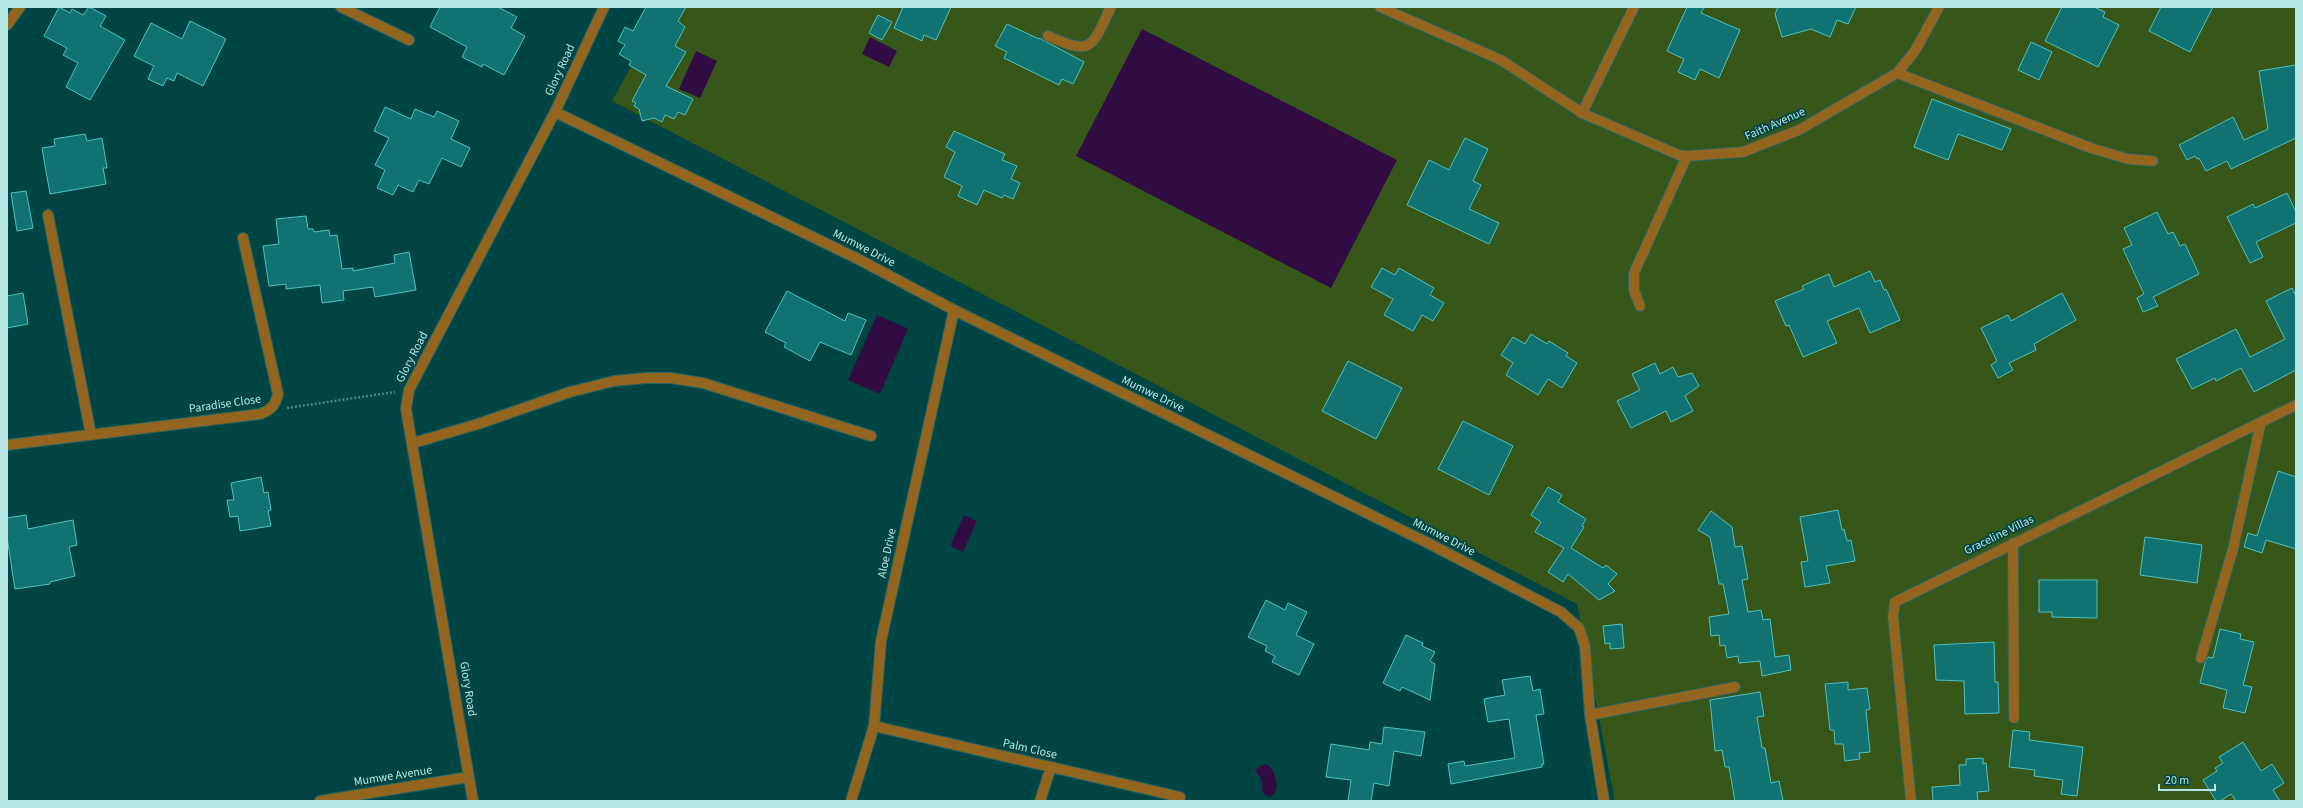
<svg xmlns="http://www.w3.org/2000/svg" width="2303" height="808" font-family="'Source Sans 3',sans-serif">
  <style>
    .green { fill: #37571a }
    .water { fill: #310c43 }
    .building { fill: #117371; stroke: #4fc2bf }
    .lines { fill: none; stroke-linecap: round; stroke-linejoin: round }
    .lane-casing { stroke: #246564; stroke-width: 12 }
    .street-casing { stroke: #246564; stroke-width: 12 }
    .path { stroke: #488684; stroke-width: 2.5; stroke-dasharray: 2 2; stroke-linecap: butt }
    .lane { stroke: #93651f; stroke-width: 10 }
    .street { stroke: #93651f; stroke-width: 10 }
    .labels { text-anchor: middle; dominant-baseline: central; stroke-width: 3.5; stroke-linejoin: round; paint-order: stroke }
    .street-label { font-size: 12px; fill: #b5e7e5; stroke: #004544 }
  </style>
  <rect width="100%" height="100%" fill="#004544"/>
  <path class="green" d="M664 7H2296V801H1615L1577 604 612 101Z"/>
  <path class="water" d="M1142 29 1397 160 1331 288 1076 156Z
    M870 37 897 51 889 67 862 54Z
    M696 51 717 61 700 98 679 89Z
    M877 315 908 329 880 394 848 380Z
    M964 515 977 521 963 552 950 546Z
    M1265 764C1276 767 1280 790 1272 796H1266C1260 790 1263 787 1262 781 1261 776 1256 775 1256 769Z"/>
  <path class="building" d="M59 7 70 13 72 9 83 15 89 7 106 16 100 26 125 40 90 100 66 87 78 63 63 55 67 48 44 36Z
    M440 7H498L517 17 511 28 525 36 504 75 483 64 482 67 462 57 467 47 430 27Z
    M646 7H686L678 21 685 27 675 46 686 52 666 86 693 99 685 115 678 112 674 119 665 115 662 122 654 118 642 121 639 109 634 106 636 103 632 101 646 75 629 65 631 61 619 54 625 45 618 41 625 27 633 31Z
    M903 7H951L936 40 924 35 922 41 894 28Z
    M1687 7H1704L1701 13 1740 30 1719 78 1700 69 1695 80 1678 72 1684 59 1667 51Z
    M1778 7H1856L1848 24 1837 20 1830 37 1811 29 1782 37 1775 14Z
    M2062 7H2094L2105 12 2103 17 2119 25 2098 67 2045 41Z
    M2161 7H2213L2190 52 2149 31Z
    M878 15 892 22 882 40 869 33Z
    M190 21 226 39 203 86 177 73 174 81 167 78 163 86 148 79 154 66 134 56 151 23 182 39Z
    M1007 24 1039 39V38L1084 62 1073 84 1062 79 1059 85 1004 58 1007 52 995 46Z
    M2031 42 2052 52 2039 80 2018 70Z
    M2296 65V138L2231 169 2227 161 2206 171 2199 158 2197 159 2195 156 2187 160 2179 145 2233 117 2244 140 2268 129 2259 71Z
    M1932 99 2011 129 2002 150 1958 134 1948 160 1914 147Z
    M385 107 411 119 415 109 434 117 437 111 459 121 451 139 470 148 461 167 442 158 429 184 419 180 413 192 398 185 393 195 377 188 385 170 375 165 389 138 374 131Z
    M954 131 1005 154 1002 160 1017 166 1011 179 1020 183 1013 199 1004 195 1002 198 984 190 977 205 958 196 962 186 944 177 955 152 946 147Z
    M85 134 87 141 102 138 107 168H103L106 184 50 194 42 148 55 146 54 139Z
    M1465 138 1488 149 1473 181 1481 185 1469 209 1499 223 1489 244 1407 205 1429 160 1449 170Z
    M26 191 33 228 17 231 11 193Z
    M2287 193 2296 212V223L2256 242 2263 257 2250 263 2227 217 2253 204 2255 208Z
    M2157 212 2168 234 2173 232 2180 246 2185 244 2199 274 2153 297 2158 306 2143 312 2137 298 2144 294 2123 249 2132 245 2124 228Z
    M306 216 308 229H313L314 232 329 230 330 236 337 235 342 269 353 268V271L395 263 394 255 409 252 416 290 375 297 373 287 343 291 344 300 322 303 320 285 286 289V284L269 286 263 246 279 244 276 219Z
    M1382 268 1395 275 1399 268 1434 288 1430 295 1444 303 1433 321 1422 315 1413 331 1384 315 1393 299 1371 287Z
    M1870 271 1875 282 1880 280 1884 290 1886 289 1900 320 1870 333 1859 308 1827 321 1837 343 1803 357 1789 325 1786 326 1775 301 1804 289 1802 286 1829 274 1834 287Z
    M2292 288 2296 296V370L2254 392 2241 368 2216 381 2215 378 2192 389 2176 359 2236 329 2250 357 2285 339 2266 301Z
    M787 291 845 321 848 313 866 320 851 355 820 342 810 361 784 347 786 343 765 332Z
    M23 293 28 324 7 328V296Z
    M2062 293 2076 320 2034 344 2036 350 2009 363 2013 370 1998 378 1991 365 1997 361 1981 328 2008 315 2011 321Z
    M1531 334 1547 344 1549 341 1568 353 1566 356 1577 363 1562 388 1548 379 1538 395 1506 375 1513 363 1501 355 1513 337 1525 344Z
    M1348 361 1402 388 1376 439 1322 411Z
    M1655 363 1660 374 1673 367 1678 377 1692 373 1699 386 1685 396 1693 411 1671 422 1666 411 1631 428 1617 401 1640 390 1632 374Z
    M1463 421 1513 446 1489 495 1438 469Z
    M2278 471 2296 477V549L2266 540 2262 553 2244 547 2248 533 2257 536Z
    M261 477 264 493 268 492 271 510 268 511 271 526 240 531 238 516 230 517 227 500H234L231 483Z
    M1548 487 1562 495 1558 502 1586 519 1582 526 1584 527 1571 548 1603 568 1606 565 1617 574 1608 584 1615 591 1599 600 1568 574 1563 582 1548 572 1564 548 1535 532 1541 522 1531 515Z
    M1838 510 1842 530 1844 529 1847 541 1851 540 1855 561 1826 566 1830 583 1805 587 1801 562 1808 561 1800 517Z
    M1711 511 1732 527 1735 547 1742 546 1748 579 1742 580 1748 612 1761 610 1763 620 1770 619 1775 657 1789 655 1791 670 1762 676 1760 661 1739 663 1738 656 1727 658 1725 645 1720 646 1719 635 1711 636 1709 617 1729 614 1723 584H1719L1710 537 1698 530Z
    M26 515 28 529 73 520 77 545 69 547 75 576 50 582V584L15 589 7 537V518Z
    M2145 537 2202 545 2197 583 2140 575Z
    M2039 580H2097V618L2052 617V612H2039Z
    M1266 600 1285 610 1288 603 1307 612 1296 635 1314 644 1299 675 1272 662 1275 656 1265 651 1267 646 1248 637Z
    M1622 624 1624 648 1610 649V643L1605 644 1603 626Z
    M2220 629 2241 634 2240 639 2254 642 2243 685 2252 687 2245 713 2223 708 2227 690 2200 683 2205 663 2208 657 2213 658Z
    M1406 635 1423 643 1422 646 1435 652 1430 661 1435 664 1430 700 1402 687 1400 691 1383 683Z
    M1994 642 1995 682H1998L1999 713 1965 714 1964 681 1936 680 1934 645Z
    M1530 676 1533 691 1540 689 1544 714 1536 715 1544 764H1542V767L1451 784 1448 764 1464 761 1465 766 1515 758 1509 719 1488 722 1484 699 1505 695 1502 680Z
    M1848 682V690L1867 688 1870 709 1866 710 1870 752 1859 753 1860 759 1845 761 1843 744H1835L1834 730H1830L1825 684Z
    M1760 692 1764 716 1757 717 1762 748H1765L1771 783 1779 781 1783 801H1735L1729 767H1725L1722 750 1715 751 1710 700Z
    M1384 727 1425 732 1421 756 1394 751 1389 786 1374 783 1371 801H1348L1351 780 1326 777 1331 744 1369 750 1370 742 1382 744Z
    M2013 730 2030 732 2029 740 2083 747 2077 796 2061 794 2063 780 2034 776 2035 770 2009 767Z
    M2243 742 2261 771 2272 764 2284 783 2273 790 2280 801H2236L2231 794 2220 801H2216L2203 780 2217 771 2215 768 2223 763 2219 757Z
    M1983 758V764L1986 763 1989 791 1977 792 1978 801H1933L1932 787 1960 785 1959 765H1966V759Z"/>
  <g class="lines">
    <g class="lane-casing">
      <path id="lane" d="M1048 36C1093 56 1091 48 1111 7
        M1582 113 1634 7
        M48 215 91 435
        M1640 306 1634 290V273L1687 156
        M413 443 478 424 570 392 614 381 646 378H671L703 383 871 436
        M2013 543 2014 718
        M2201 658 2233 549 2261 422
        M1911 801 1893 616 1895 602 2296 405"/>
    </g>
    <g class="street-casing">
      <path id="street" d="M341 7 409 40
        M1380 7 1501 60 1582 113 1679 155 1687 156 1743 152 1799 130 1897 73 1915 51 1939 7
        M7 25 20 7
        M1897 73 2091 148 2128 159 2153 161
        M555 112 858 259 954 310 1428 543 1561 612 1579 628 1585 646 1590 715 1604 801
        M7 445 260 414C271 410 275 406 278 394L243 238
        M1590 715 1735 687
        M874 726 1180 797
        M320 801 469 777
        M473 801 406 409 409 390 555 112 604 7
        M851 801 874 726 881 641 954 310
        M1040 801 1051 767"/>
    </g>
    <path class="path" d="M287 408 395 392"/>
    <use href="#lane" class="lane"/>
    <use href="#street" class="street"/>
  </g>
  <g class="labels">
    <g class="street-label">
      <text transform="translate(560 70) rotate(-65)">Glory Road</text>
      <text transform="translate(1775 124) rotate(-24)">Faith Avenue</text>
      <text transform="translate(864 248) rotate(27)">Mumwe Drive</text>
      <text transform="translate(412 357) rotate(-63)">Glory Road</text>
      <text transform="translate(1153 394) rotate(26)">Mumwe Drive</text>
      <text transform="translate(225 404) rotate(-8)">Paradise Close</text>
      <text transform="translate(1999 535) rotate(-26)">Graceline Villas</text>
      <text transform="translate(1444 537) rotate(27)">Mumwe Drive</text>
      <text transform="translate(887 553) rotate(-78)">Aloe Drive</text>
      <text transform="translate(468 689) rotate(81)">Glory Road</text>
      <text transform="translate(1030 749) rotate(13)">Palm Close</text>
      <text transform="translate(393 776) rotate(-9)">Mumwe Avenue</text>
    </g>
  </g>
  <rect width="2303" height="808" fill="none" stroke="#b5e7e5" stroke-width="16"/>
  <path d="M2159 784v6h56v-6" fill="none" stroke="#b5e7e5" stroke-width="2"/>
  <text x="2165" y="784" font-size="12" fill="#b5e7e5" stroke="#004544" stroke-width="3" paint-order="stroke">20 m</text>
</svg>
